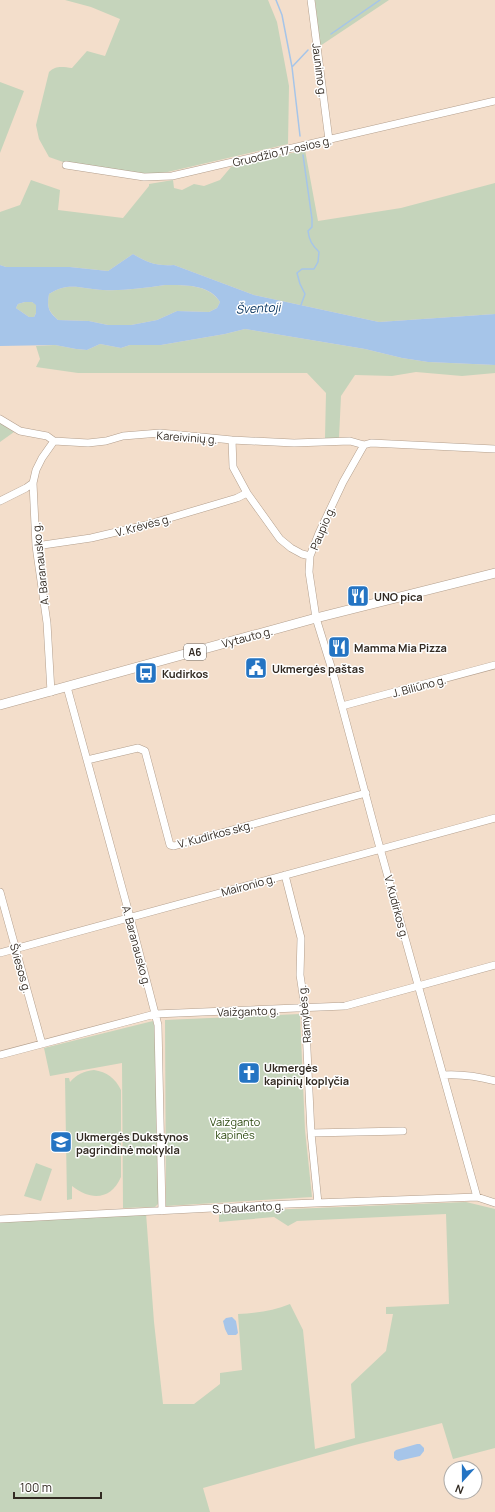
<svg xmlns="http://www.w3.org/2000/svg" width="495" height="1512" font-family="Manrope,sans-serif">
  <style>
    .green { fill: #c5d4bb }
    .water { fill: #a6c5e9; fill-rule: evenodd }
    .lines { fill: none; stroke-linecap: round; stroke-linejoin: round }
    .stream { stroke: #a6c5e9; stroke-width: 1.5 }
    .minor-casing { stroke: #b39f8d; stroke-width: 8 }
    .major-casing { stroke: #b39f8d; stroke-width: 10 }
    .minor { stroke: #fff; stroke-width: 7 }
    .major { stroke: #fff; stroke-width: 9 }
    .labels { text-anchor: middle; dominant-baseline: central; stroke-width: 3; stroke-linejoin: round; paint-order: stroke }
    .shield { fill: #fff; stroke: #706a64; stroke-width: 1 }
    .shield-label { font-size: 10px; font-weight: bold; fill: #322a22 }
    .street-label { font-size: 11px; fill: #322a22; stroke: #fff }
    .poi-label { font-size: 11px; font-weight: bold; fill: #322a22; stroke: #fff; text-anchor: start }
    .park-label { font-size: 11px; fill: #2d4a10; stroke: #fff }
    .water-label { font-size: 12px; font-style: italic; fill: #05325e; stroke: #fff }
  </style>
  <rect width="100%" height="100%" fill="#f3decb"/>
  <path class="green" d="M65 0H268L277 22 289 86 288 144 159 174H150L66 163 49 157 39 139 36 125 49 72C56 65 63 67 72 68L87 51 105 56 120 19 91 7Z
    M315 0H389L320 46Z
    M0 82 24 91 0 153Z
    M305 150 318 221 401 208 495 183V314L379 322 254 295 174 265C156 266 148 263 133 254L108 271 70 267H6L0 265V212L20 205 31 180 60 190 58 210 123 218 149 186V184L173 180 174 188 182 190 194 184 204 186 220 180 231 167Z
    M165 285C183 285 209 284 220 302L217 308 209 312 177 311 157 320 131 325H108L89 321 58 320C48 310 47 308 49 294 69 281 82 289 103 290 124 291 144 288 165 285Z
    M25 302H32L37 305 36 313 34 317H29L16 308 18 304Z
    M245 329 365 349 402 358 428 362 495 365V373L462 376 416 372 392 376 355 375 341 396 339 438H325L326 393 307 373H78L36 367 40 359 36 346 55 345 76 349 87 350 100 344 121 348 130 345H161L225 334Z
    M0 423 14 432 0 442Z
    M300 1014 305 1130 312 1197 166 1206 165 1020Z
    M153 1021 155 1029 159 1203 155 1207 123 1208 122 1063 50 1076 44 1048Z
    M94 1070C107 1072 115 1078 121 1090V1177C111 1200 91 1201 72 1186V1199L67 1200 65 1078H69L70 1082C77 1074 84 1071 94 1070Z
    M36 1163 52 1169 41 1201 24 1196Z
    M466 1202 495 1209V1448L453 1459 442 1423 355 1445 203 1488 210 1512H0V1219L146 1213 154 1322 163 1404H194L220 1384V1373L242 1370 238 1314C256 1313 273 1311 290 1304L303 1330 315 1449 355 1438 351 1384 386 1351 393 1314H386V1307L449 1304 446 1214 297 1221 288 1226 274 1217 219 1222V1212Z"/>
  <path class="water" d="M133 254C148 263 156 266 174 265L254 295 379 322 495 314V365L428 362 402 358 365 349 245 329 225 334 161 345H130L121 348 100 344 87 350 76 349 55 345 0 346V265L6 267H70L108 271ZM165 285C183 285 210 284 220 302L217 308 209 312 177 311 157 320 131 325H108L89 321 58 320C48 311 47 308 49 294 69 281 82 289 103 290 124 291 144 288 165 285ZM25 302H32L36 305V313L34 317H29L16 308 18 304Z
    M232 1317 236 1321 238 1333 236 1335H228L225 1329 223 1321 226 1318Z
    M417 1444H420L424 1448V1451L420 1456 398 1461 394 1458V1452L396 1450Z"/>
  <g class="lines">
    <path class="stream" d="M276 0 282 15 292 67 300 136
      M331 34 380 0
      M292 67 308 50
      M301 305 305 294 300 284 297 273 302 269H314L318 262 319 252C312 245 309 240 308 231L312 227V219L303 155"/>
    <g class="minor-casing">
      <path id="minor" d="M311 0 329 140
        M66 165 144 177 172 176 495 101
        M0 419 20 431 47 436 54 441 88 443 106 441 123 436 160 433 232 440 294 443 350 441 364 445 371 443 495 449
        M232 440 233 467 247 493 280 539 291 548 302 554 310 556
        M364 445 343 482 319 533 310 556 309 572 316 618 333 673 378 841 477 1197
        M0 501 26 488 33 483
        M36 546 91 538 146 525 237 498 247 493
        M67 687 130 917 158 1025 162 1211
        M51 692 47 623 36 546 33 483 36 470 42 458 54 441
        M342 706 495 665
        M87 760 138 748 145 751 170 845 174 846 366 793
        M285 875 301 938 300 975 305 1008 311 1133 318 1203
        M0 892 42 1044
        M0 953 495 818
        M0 1055 155 1014 345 1006 495 965
        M443 1075C461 1074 477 1076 495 1081
        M311 1133 403 1131
        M0 1219 289 1204 477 1197 495 1203"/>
    </g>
    <g class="major-casing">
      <path id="major" d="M0 705 316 618 495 573"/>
    </g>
    <use href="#minor" class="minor"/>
    <use href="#major" class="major"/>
  </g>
  <defs>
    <g id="restaurant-square" transform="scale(1.15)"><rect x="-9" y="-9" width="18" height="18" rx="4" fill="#2474c3" stroke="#fff"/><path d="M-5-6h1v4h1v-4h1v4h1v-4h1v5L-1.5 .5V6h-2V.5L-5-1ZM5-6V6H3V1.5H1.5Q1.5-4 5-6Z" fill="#fff"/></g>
    <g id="civic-square" transform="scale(1.15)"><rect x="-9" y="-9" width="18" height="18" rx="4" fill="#2474c3" stroke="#fff"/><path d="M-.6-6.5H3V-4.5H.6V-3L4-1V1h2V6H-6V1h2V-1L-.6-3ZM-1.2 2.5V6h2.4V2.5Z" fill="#fff"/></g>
    <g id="bus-square" transform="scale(1.15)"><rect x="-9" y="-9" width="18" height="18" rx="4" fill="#2474c3" stroke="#fff"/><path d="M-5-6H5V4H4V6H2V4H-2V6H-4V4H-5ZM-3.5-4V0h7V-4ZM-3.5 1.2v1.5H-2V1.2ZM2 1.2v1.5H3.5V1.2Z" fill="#fff"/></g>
    <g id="church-square" transform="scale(1.15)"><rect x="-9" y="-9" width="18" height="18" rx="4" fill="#2474c3" stroke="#fff"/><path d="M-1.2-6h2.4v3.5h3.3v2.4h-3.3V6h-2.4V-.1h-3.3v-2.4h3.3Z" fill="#fff"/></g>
    <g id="school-square" transform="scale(1.15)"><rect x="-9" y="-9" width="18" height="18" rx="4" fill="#2474c3" stroke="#fff"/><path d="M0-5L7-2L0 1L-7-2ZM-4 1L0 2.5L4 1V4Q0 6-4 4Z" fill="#fff"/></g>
  </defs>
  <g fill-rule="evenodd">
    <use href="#restaurant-square" x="358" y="596"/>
    <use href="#restaurant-square" x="339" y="647"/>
    <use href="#civic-square" x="256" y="668"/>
    <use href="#bus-square" x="146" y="673"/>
    <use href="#church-square" x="249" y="1073"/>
    <use href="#school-square" x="61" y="1142"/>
  </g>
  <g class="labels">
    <rect class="shield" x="184" y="644" width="22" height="16" rx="3"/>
    <g class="shield-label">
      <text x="195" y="652">A6</text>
    </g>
    <g class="street-label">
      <text transform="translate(320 70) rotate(83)">Jaunimo g.</text>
      <text transform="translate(282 151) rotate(-13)">Gruodžio 17-osios g.</text>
      <text transform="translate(187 437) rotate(4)">Kareivinių g.</text>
      <text transform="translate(143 525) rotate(-15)">V. Krėvės g.</text>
      <text transform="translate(322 528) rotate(-67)">Paupio g.</text>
      <text transform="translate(40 564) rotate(-96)">A. Baranausko g.</text>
      <text transform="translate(247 637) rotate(-15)">Vytauto g.</text>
      <text transform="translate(419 686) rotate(-15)">J. Biliūno g.</text>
      <text transform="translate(215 834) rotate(-15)">V. Kudirkos skg.</text>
      <text transform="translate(248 885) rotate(-15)">Maironio g.</text>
      <text transform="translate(397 907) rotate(75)">V. Kudirkos g.</text>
      <text transform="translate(137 946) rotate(75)">A. Baranausko g.</text>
      <text transform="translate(21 968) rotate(74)">Šviesos g.</text>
      <text transform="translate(248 1011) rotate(-2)">Vaižganto g.</text>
      <text transform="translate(304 1014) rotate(-95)">Ramybės g.</text>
      <text transform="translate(248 1207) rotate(-3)">S. Daukanto g.</text>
    </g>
    <g class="poi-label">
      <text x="374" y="596">UNO pica</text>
      <text x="354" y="647">Mamma Mia Pizza</text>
      <text x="272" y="668">Ukmergės paštas</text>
      <text x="162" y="673">Kudirkos</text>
      <text x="264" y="1067">Ukmergės<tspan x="264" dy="13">kapinių koplyčia</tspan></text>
      <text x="76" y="1136">Ukmergės Dukstynos<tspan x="76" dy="13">pagrindinė mokykla</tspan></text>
    </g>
    <g class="park-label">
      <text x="235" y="1121">Vaižganto<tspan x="235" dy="13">kapinės</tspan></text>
    </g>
    <g class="water-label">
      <text transform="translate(258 308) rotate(-3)">Šventoji</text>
    </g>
  </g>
  <g transform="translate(463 1480) rotate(201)"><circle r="19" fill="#ffffff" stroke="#adaaa7"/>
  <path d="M0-3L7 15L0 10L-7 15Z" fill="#2474c3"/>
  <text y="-6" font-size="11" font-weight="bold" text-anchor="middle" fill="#322a22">N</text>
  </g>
  <path d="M14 1492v6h87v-6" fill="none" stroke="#322a22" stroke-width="2"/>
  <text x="20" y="1492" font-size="12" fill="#322a22" stroke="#ffffff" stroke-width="3" paint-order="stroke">100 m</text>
</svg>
